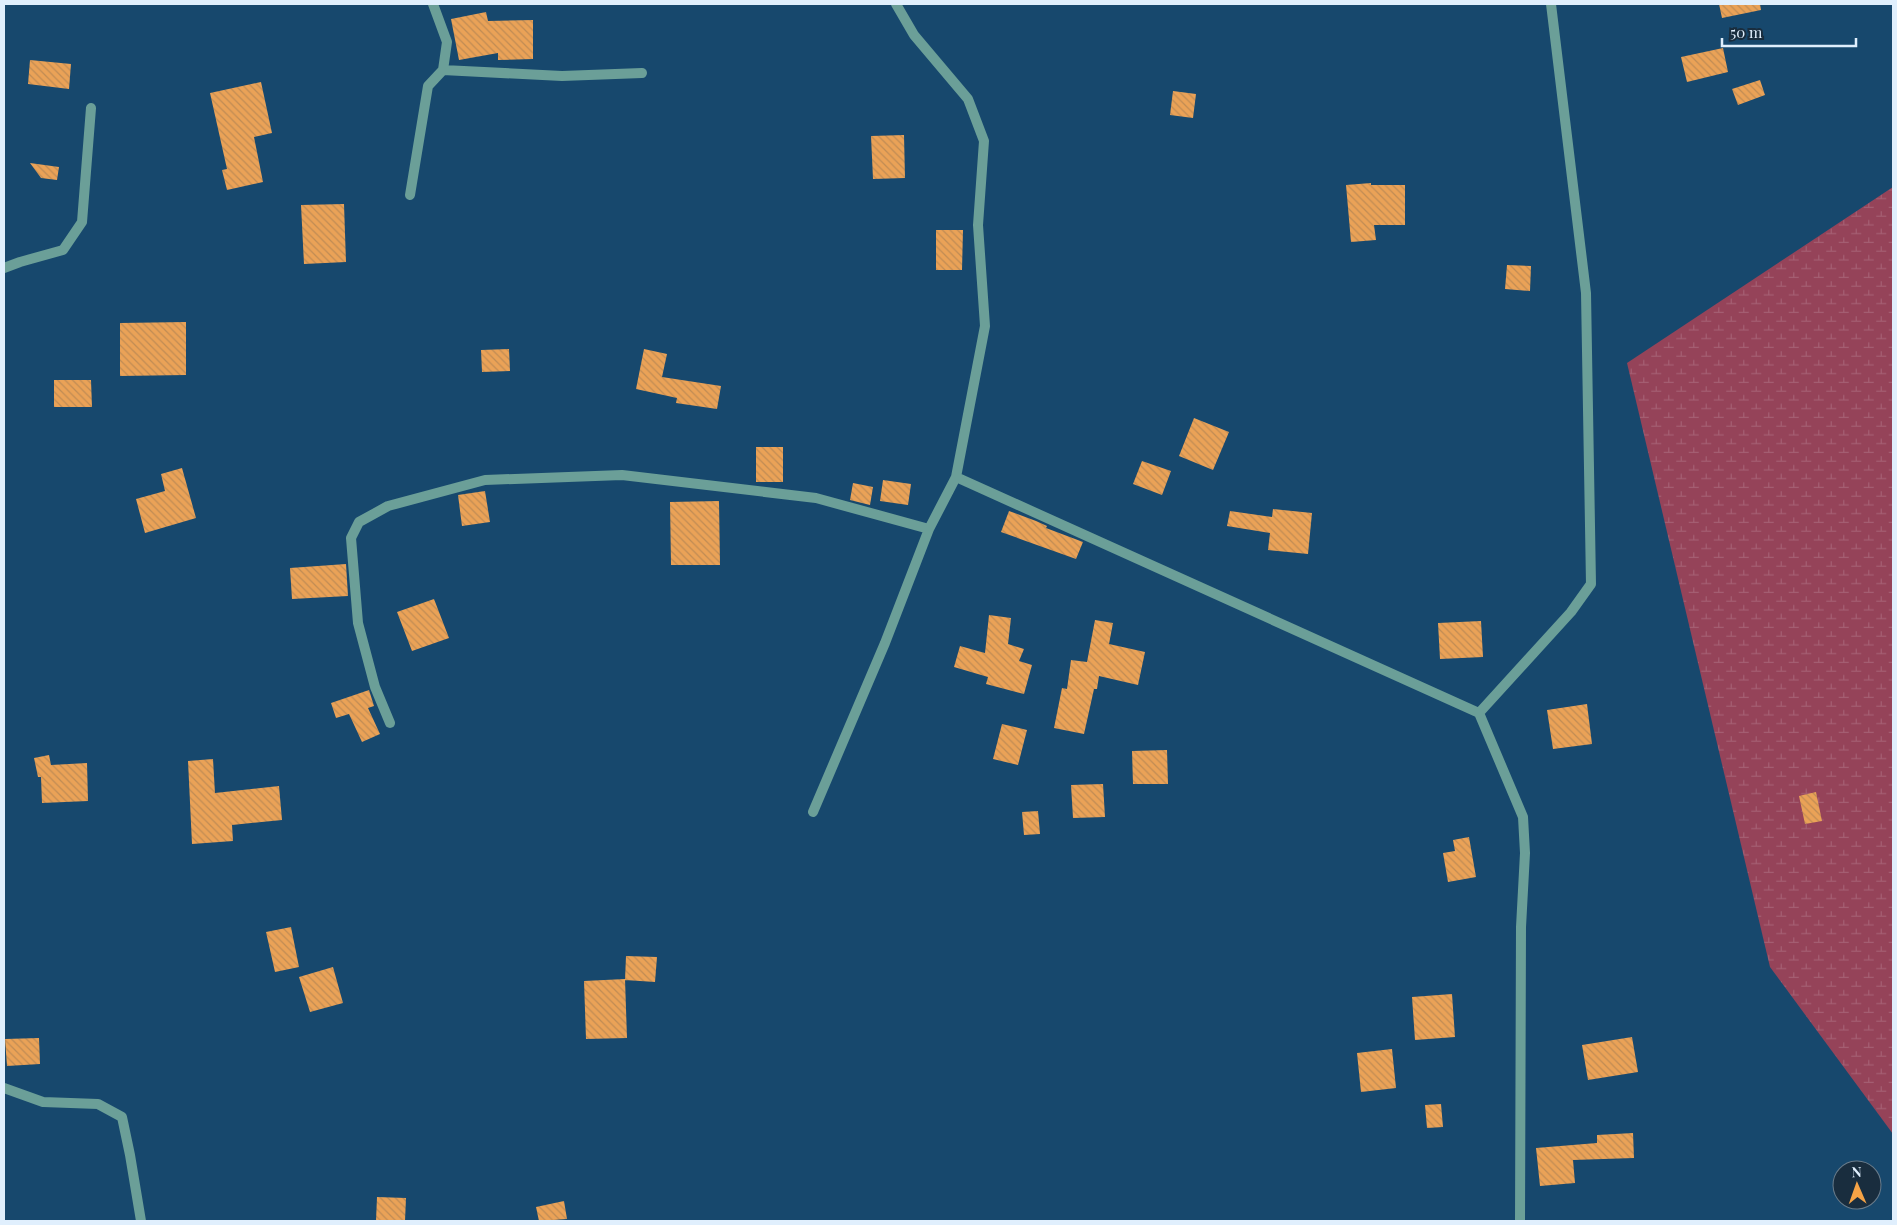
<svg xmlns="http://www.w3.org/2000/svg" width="1897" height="1225" font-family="'Playfair Display',serif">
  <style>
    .wetland { fill: url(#wetland-marsh) }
    .building { fill: url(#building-back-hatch) }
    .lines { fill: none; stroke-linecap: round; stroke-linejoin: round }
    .street { stroke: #6b9f98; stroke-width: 10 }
  </style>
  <defs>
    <pattern id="wetland-marsh" width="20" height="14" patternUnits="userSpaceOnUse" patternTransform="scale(1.25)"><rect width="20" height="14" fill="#954359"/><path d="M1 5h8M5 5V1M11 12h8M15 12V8" fill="none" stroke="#a45e72"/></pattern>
    <pattern id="building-back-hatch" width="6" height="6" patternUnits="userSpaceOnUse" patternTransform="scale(1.25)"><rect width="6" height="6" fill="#eaa257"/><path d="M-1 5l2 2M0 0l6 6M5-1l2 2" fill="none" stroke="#c08c54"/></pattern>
  </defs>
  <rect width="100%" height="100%" fill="#17486d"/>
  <path class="wetland" d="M1893 187V1134L1770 967 1627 363Z"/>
  <path class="building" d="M1719 4H1760L1761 10 1722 18Z
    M486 12 488 21 533 20V59L498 60V53L459 60 451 19Z
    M1723 48 1728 72 1687 82 1681 57Z
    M30 60 71 64 69 89 28 84Z
    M1760 80 1765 95 1738 105 1732 89Z
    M261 82 272 133 254 137 263 182 227 190 222 170 227 169 210 93Z
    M1173 91 1196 94 1193 118 1170 115Z
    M904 135 905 178 873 179 871 136Z
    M30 163 59 167 57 180 41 178Z
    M1371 183V185H1405V225H1374L1376 240 1351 242 1346 185Z
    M344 204 346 262 304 264 301 205Z
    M936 230H963L962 270H936Z
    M1507 265 1531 266 1530 291 1505 289Z
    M186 322V375L120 376V323Z
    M509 349 510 371 482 372 481 350Z
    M644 349 667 354 662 377 721 386 717 409 676 403 677 398 636 389Z
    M54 380H91L92 407H54Z
    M1194 418 1229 432 1213 470 1179 456Z
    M756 447H783V482H756Z
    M1142 461 1171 471 1162 495 1133 484Z
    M182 468 196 518 145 533 136 499 165 491 161 474Z
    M883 480 911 484 908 505 880 501Z
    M853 483 873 487 870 505 850 500Z
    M485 491 490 522 462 526 458 495Z
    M719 501 720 565H671L670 502Z
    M1273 509 1312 513 1308 554 1268 550 1270 533 1227 526 1230 511 1272 517Z
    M1009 511 1036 521 1047 526 1046 528 1083 542 1076 559 1001 532Z
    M346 564 348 596 292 599 290 568Z
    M434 599 449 638 412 651 397 612Z
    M989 615 1011 618 1008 644 1024 649 1019 661 1032 665 1024 694 986 684 988 677 954 667 960 646 985 653Z
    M1095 620 1113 623 1109 644 1145 652 1138 685 1099 676 1097 689H1094L1084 734 1054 728 1062 688 1067 689 1071 660 1087 662Z
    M1481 621 1483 657 1440 659 1438 623Z
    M369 690 374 706 368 708 380 734 362 742 349 714 336 718 331 703Z
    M1587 704 1592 744 1553 749 1547 710Z
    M1002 724 1027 730 1018 765 993 759Z
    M1167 750 1168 784H1133L1132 751Z
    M49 755 51 765 87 763 88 801 42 803 41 777H38L34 758Z
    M213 759 215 793 279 786 282 820 232 825 233 841 192 844 188 761Z
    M1103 784 1105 817 1073 818 1071 785Z
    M1816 792 1822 821 1805 824 1799 796Z
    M1038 811 1040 834 1024 835 1022 812Z
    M1469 837 1476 877 1448 882 1443 853 1455 851 1453 840Z
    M291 927 299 967 275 972 266 932Z
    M626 956 657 957 655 982 625 980Z
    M333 967 343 1003 310 1012 299 977Z
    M625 979 627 1038 586 1039 584 981Z
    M1452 994 1455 1037 1415 1040 1412 997Z
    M1632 1037 1638 1072 1588 1080 1582 1045Z
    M39 1038 40 1064 7 1066 5 1039Z
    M1392 1049 1396 1088 1361 1092 1357 1053Z
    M1441 1104 1443 1127 1427 1128 1425 1105Z
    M1633 1133 1634 1158 1573 1160 1575 1183 1540 1186 1536 1148 1597 1143V1135Z
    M377 1197 406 1198 405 1221H376Z
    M564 1201 567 1219 539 1221 536 1207Z"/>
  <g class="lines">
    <path class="street" d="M896 4 914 35 968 99 984 141 978 225 985 326 956 477
      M443 70 562 76 642 73
      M410 195 428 86 443 70 447 42 433 4
      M4 268 20 262 63 250 82 222 91 108
      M390 723 375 687 358 623 351 538 359 522 388 506 485 480 622 475 816 498 929 529
      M813 812 885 643 929 529 956 477 1479 713
      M4 1088 43 1102 98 1104 122 1117 130 1155 141 1221
      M1520 1221 1521 927 1525 853 1523 817 1479 713 1571 612 1591 584 1586 293 1551 4"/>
  </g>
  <rect width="1897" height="1225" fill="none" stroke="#e0effd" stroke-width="10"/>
  <g transform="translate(1857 1185) rotate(358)"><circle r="24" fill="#192d3e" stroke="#697b8a"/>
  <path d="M0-4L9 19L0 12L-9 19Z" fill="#f5a346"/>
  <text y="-8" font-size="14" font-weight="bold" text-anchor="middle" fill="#e0effd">N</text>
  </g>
  <path d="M1722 38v8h134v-8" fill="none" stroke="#e0effd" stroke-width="2.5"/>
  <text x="1730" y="38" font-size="15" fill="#e0effd" stroke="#192d3e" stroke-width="4" paint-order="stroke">50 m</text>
</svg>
